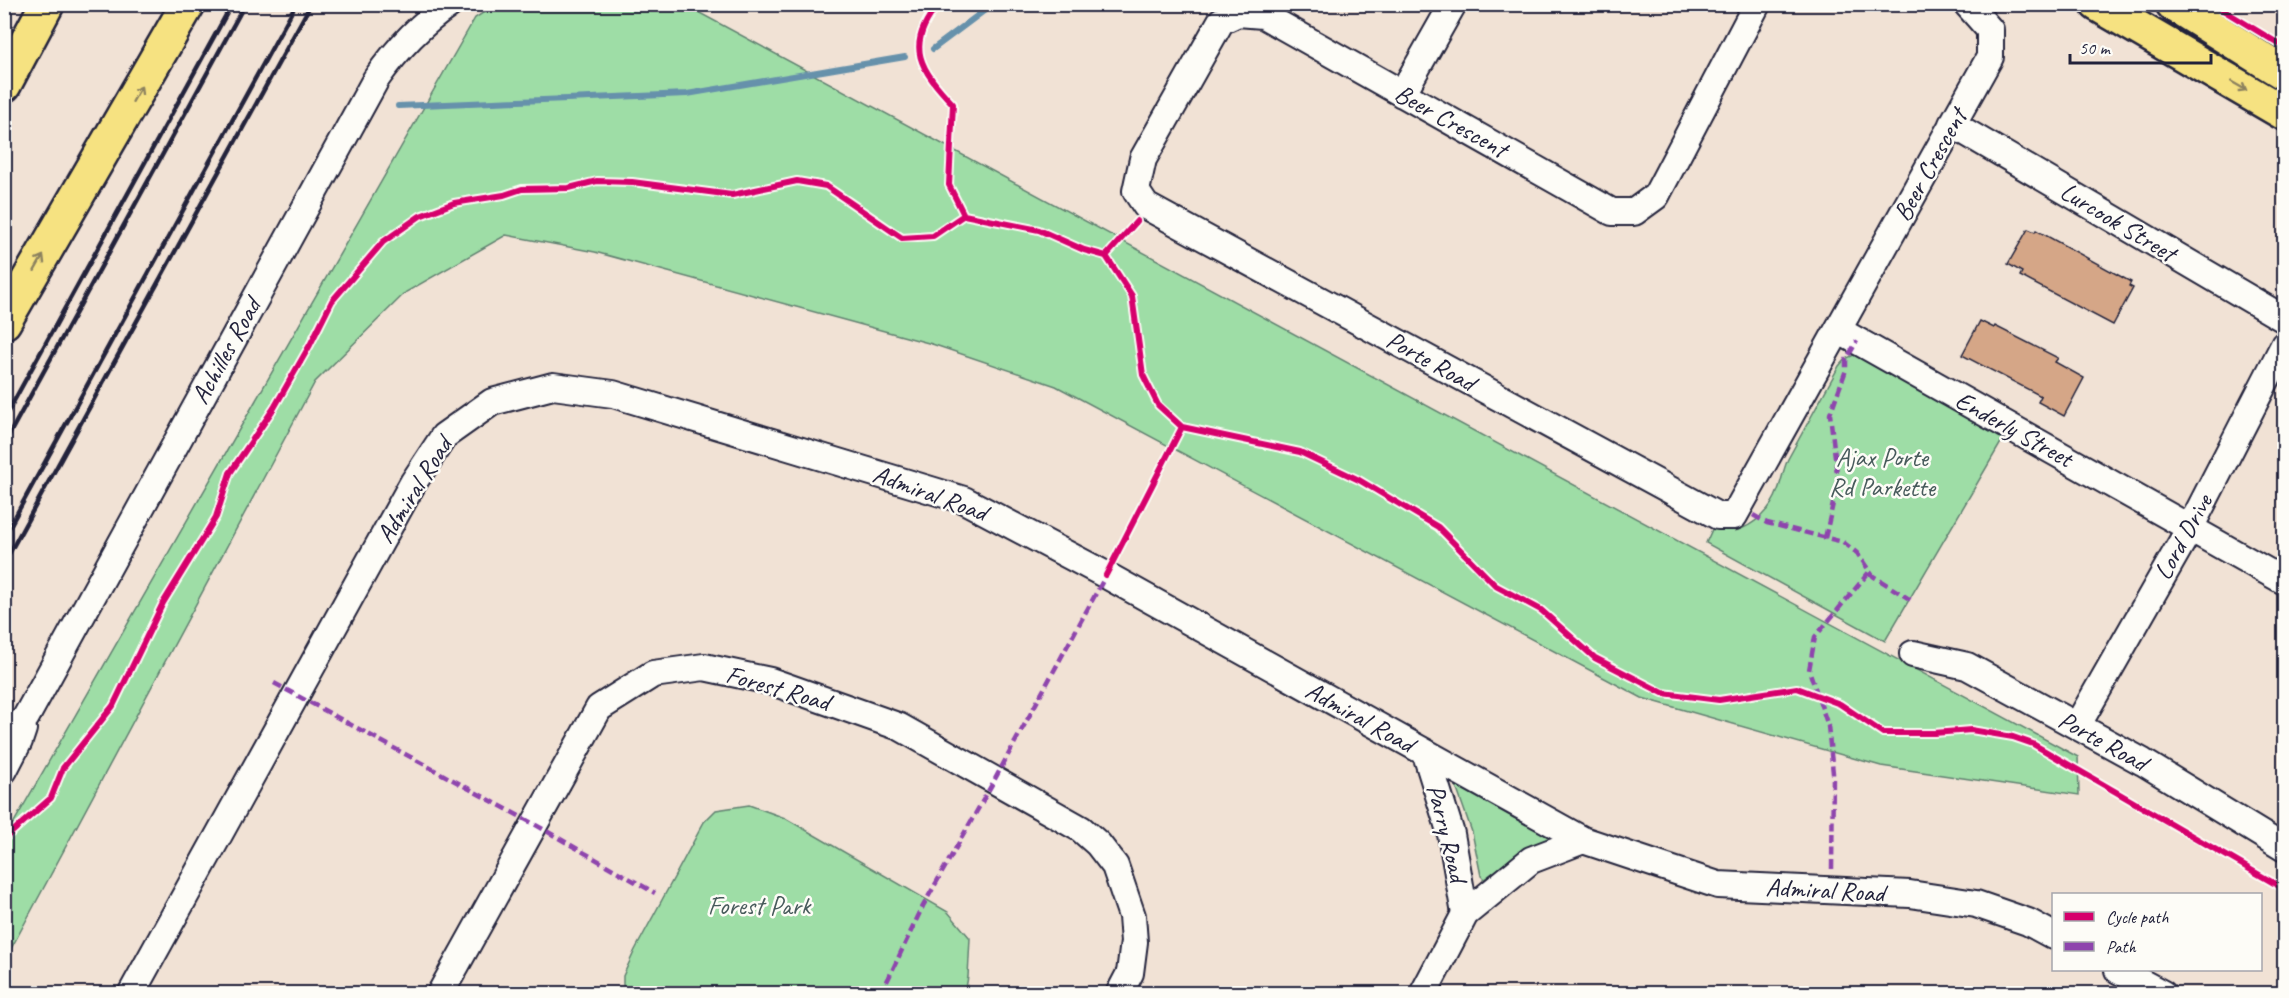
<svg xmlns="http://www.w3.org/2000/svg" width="2289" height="998" font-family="Caveat,sans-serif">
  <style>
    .green { fill: #9edda6; stroke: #608070; stroke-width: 1.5 }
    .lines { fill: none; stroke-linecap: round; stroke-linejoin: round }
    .stream { stroke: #6691ab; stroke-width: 6 }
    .building { fill: #d5a687; stroke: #22223b; stroke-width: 1.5 }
    .minor-casing { stroke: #22223b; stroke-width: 30 }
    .major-casing { stroke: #22223b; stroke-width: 38 }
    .highway-casing { stroke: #22223b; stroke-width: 38 }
    .minor { stroke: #fdfcf7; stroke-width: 26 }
    .major { stroke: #f6e281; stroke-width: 33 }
    .highway { stroke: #f6e281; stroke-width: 33 }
    .rail { stroke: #22223b; stroke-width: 4.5 }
    .quiet { stroke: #8e44ad; stroke-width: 4.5; stroke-dasharray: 9 4.5; stroke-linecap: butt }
    .cycleway-casing { stroke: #fdfcf7; stroke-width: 10 }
    .cycleway { stroke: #d6006c; stroke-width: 6 }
    .oneway { stroke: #8c825e }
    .labels { text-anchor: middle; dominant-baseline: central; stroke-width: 5; stroke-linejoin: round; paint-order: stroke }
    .street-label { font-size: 26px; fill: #22223b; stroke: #fdfcf7 }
    .park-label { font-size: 26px; fill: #475a5b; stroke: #fdfcf7 }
  </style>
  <rect width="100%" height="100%" fill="#f1e2d5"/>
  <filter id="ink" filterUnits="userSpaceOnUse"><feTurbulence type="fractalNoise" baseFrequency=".0167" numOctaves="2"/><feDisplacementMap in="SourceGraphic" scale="12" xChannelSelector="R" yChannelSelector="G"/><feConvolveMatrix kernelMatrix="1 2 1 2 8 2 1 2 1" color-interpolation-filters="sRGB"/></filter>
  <g filter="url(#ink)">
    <path class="green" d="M495 5H685L2078 757 2079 795 1881 766 1642 698 1056 386 932 344 595 252 506 235 406 292 315 382 5 960V838L475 18Z
      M1856 354 2006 434 1885 641 1706 543 1718 516 1735 531C1754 526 1772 509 1778 490 1782 480 1783 470 1788 459L1839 366 1845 359Z
      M1454 781 1550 835V839L1528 848 1484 879 1481 876 1472 832Z
      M749 805 785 818 948 912 970 938 968 977 965 993H623V976L635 950 704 822 716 810Z"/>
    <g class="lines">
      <path class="stream" d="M933 49 993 4
        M398 106 687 94 905 57"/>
    </g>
    <path class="building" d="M2028 229 2035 232 2036 230 2131 282 2129 286 2133 288 2113 325 2020 276 2022 272 2008 264Z
      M1980 321 1994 328 1995 326 2058 358 2055 362 2084 378 2064 416 2038 402 2041 396 1962 355Z"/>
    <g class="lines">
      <g class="minor-casing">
        <path id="minor" d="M1757 4 1656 196 1634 212H1612L1263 15 1238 13 1221 21 1143 159 1136 191 1146 206 1718 516H1734L1990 57V30L1967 4
          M1402 94 1453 4
          M1952 124 2284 319
          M1838 330 2284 581
          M1913 654 1967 666 2143 762 2284 848
          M2077 726 2190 528 2284 345
          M4 744 26 717 376 79C397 49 419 25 450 4
          M1426 754 1451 834 1465 914
          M4 770 19 741 23 729
          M2118 970 2163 994
          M131 994 413 483 444 436 492 402 553 386 613 394 964 500 1106 575 1583 840 1718 885 1910 894 1976 904 2028 922 2054 936
          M440 994 599 708 653 674 704 667 770 681 900 727 1081 829 1098 844 1115 866 1132 916 1134 942 1130 973 1119 994
          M1423 994 1465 914 1531 860 1583 840"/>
      </g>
      <g class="major-casing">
        <path id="major" d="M2097 4 2284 113
          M2173 4 2284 73"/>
      </g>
      <g class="highway-casing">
        <path id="highway" d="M4 85 47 4
          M4 322 188 4"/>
      </g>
      <use href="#minor" class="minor"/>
      <use href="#major" class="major"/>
      <use href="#highway" class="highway"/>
      <path class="rail" d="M4 419 232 4
        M4 444 245 4
        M4 537 296 4
        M4 563 311 4"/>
      <path class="quiet" d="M1753 515 1767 523 1843 542 1857 553 1873 576 1911 600
        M1825 538 1838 482 1830 414 1846 370V360L1857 341
        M274 683 534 824 655 893
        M1832 869 1833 773 1828 726 1809 670 1815 637 1870 571
        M881 994 923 906 995 779 1106 575"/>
      <g class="cycleway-casing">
        <path id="cycleway" d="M2213 4 2284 47
          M964 215 1039 230 1084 250 1106 256 1137 221
          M1106 256 1132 296 1143 375 1158 405 1182 427 1300 452 1359 480 1438 527 1496 586 1541 610 1595 658 1663 693 1719 700 1797 688 1840 704 1883 733H1934L1971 730 2013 737 2033 744 2284 889
          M1106 575 1182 427
          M4 839 51 798 63 768 113 706 163 603 216 517 230 473 274 408 310 345 332 301 383 242 420 216 454 203 504 195 522 189 569 188 597 181 632 182 732 195 797 181 826 186 902 238 933 236 964 215 949 185 953 104C921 70 903 46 939 4"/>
      </g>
      <use href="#cycleway" class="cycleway"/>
    </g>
    <defs><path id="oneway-shaft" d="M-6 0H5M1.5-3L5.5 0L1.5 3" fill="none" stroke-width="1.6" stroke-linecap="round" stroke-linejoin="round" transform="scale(1.5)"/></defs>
    <g class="oneway">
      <use href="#oneway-shaft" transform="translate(2239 86) rotate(30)"/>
      <use href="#oneway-shaft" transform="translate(137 94) rotate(-60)"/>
      <use href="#oneway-shaft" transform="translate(39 263) rotate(-60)"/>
    </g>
  </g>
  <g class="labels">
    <g class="street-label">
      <text transform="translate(1451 121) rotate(29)">Beer Crescent</text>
      <text transform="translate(1930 165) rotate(-61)">Beer Crescent</text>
      <text transform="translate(2118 222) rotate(31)">Lurcook Street</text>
      <text transform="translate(226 351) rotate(-61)">Achilles Road</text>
      <text transform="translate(1431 361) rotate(29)">Porte Road</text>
      <text transform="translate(2014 429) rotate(29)">Enderly Street</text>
      <text transform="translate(414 490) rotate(-58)">Admiral Road</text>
      <text transform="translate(930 493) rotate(20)">Admiral Road</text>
      <text transform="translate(2183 537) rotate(-61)">Lord Drive</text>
      <text transform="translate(778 688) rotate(16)">Forest Road</text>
      <text transform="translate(1360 717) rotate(29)">Admiral Road</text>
      <text transform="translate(2103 741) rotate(29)">Porte Road</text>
      <text transform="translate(1447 833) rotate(76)">Parry Road</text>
      <text transform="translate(1825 890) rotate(3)">Admiral Road</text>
    </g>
    <g class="park-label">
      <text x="1882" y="457">Ajax Porte<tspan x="1882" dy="30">Rd Parkette</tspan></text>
      <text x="759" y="905">Forest Park</text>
    </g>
  </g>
  <rect width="2289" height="998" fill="none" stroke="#fdfcf7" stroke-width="24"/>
  <rect x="12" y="12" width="2265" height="974" fill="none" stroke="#22223b" stroke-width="2" filter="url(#ink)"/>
  <rect x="2052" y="893" width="210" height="78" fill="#fdfcf7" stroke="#a5a5ac" stroke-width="1.5"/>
  <rect x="2064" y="912" width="30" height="9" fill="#d6006c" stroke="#a5a5ac" stroke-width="1.5"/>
  <text x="2106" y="923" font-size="18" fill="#22223b">Cycle path</text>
  <rect x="2064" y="942" width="30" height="9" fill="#8e44ad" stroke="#a5a5ac" stroke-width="1.5"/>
  <text x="2106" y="953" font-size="18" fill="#22223b">Path</text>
  <path d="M2070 54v9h141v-9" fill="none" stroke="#22223b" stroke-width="3"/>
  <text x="2079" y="54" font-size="18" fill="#22223b" stroke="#fdfcf7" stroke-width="4.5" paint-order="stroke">50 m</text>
</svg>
